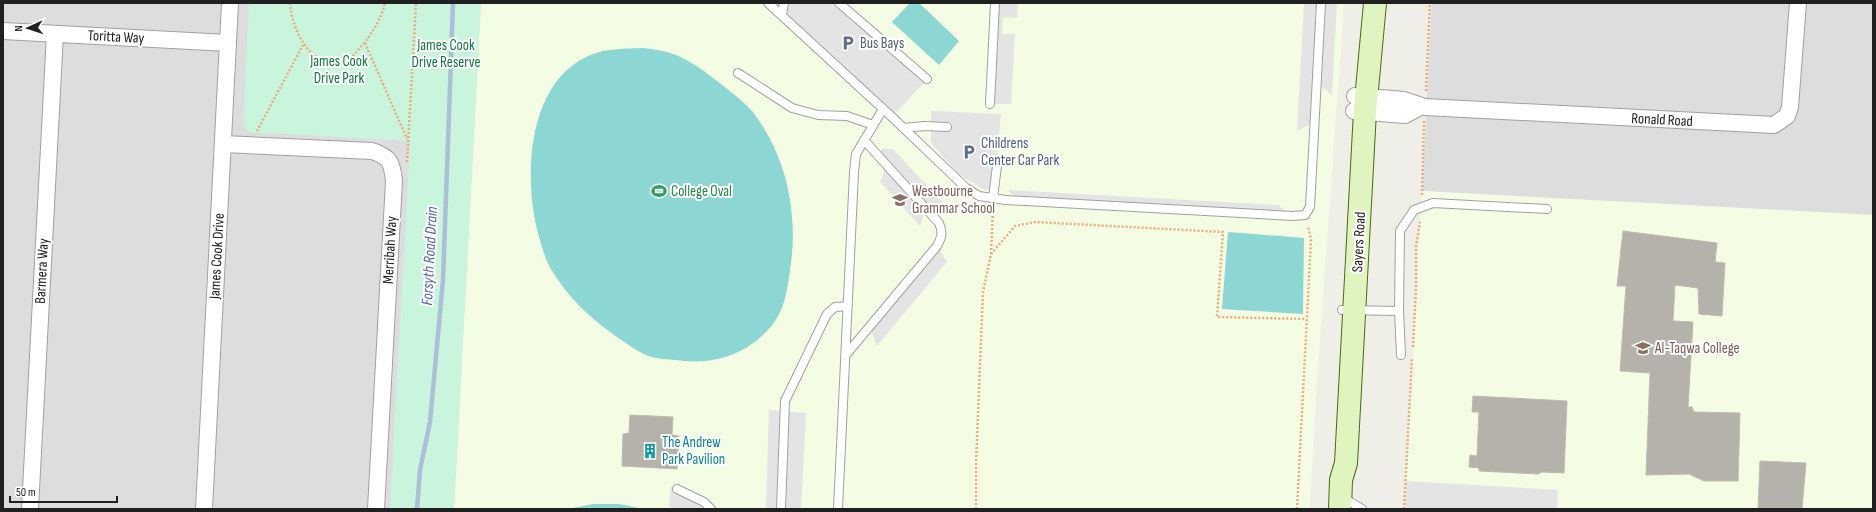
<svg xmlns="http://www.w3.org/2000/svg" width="1876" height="512" font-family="'Sofia Sans Condensed',sans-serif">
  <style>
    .residential { fill: #dedddd }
    .education { fill: #f4fce3 }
    .park { fill: #c8f5db }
    .pitch { fill: #8cd7d3 }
    .parking { fill: #e4e4e4 }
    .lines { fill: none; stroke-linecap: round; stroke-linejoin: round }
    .stream { stroke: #abbfd9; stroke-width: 4.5 }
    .building { fill: #b4b2aa; stroke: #c0bbaa }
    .lane-casing { stroke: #a1a1a1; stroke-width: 10 }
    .street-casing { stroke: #a1a1a1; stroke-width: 18 }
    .secondary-casing { stroke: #446e0f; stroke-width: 24 }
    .path { stroke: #edad7a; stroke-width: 2.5; stroke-dasharray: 2 2; stroke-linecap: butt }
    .lane { stroke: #fff; stroke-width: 8 }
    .street { stroke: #fff; stroke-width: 16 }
    .secondary { stroke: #e0f4c0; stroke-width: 22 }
    .labels { text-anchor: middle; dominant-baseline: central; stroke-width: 4; stroke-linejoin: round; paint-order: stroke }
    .street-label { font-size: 15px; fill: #202020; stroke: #fff }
    .service-label { font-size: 15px; fill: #4e5e75; stroke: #fff; text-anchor: start }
    .park-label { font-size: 15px; fill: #16753e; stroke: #fff }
    .leisure-label { font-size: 15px; fill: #27864d; stroke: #fff; text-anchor: start }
    .education-label { font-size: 15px; fill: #785e54; stroke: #fff; text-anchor: start }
    .culture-label { font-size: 15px; fill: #0d838f; stroke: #fff; text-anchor: start }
    .water-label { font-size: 16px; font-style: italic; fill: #5462a7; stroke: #fff }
  </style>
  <rect width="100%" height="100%" fill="#efefe7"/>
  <path class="residential" d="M3 3H481L454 509H3Z
    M1432 3H1873V215L1422 191Z"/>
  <path class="education" d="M481 3H1344L1316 396 1310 509H454Z
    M1422 191 1873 215V509H1405Z"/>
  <path class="park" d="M249 3H481L454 509H390L410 141 249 132 243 125Z"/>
  <path class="pitch" d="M910 3H919L959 41 939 65 892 22Z
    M643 48C651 49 661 50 670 53 686 58 700 68 713 78 726 88 741 99 752 111 785 153 798 210 791 263 787 290 786 311 767 331 742 357 710 365 675 360 668 359 659 359 652 357 641 354 630 346 620 339 591 319 568 298 550 267 545 258 542 247 539 237 523 181 526 84 588 56 605 48 625 49 643 48Z
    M1228 232 1304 238 1303 314 1222 309Z
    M593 504H619L643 509H568Z"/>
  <path class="parking" d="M774 3H841L927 79 892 117Z
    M995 3H1018L1017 18 1003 17 1002 34H1015L1011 104H990Z
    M1304 3H1337L1332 95 1317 83 1315 122 1297 131Z
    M931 111 1001 114 994 191 983 189 958 174 931 143Z
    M881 149H893L944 204 932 205 924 214 920 226 880 182 884 173Z
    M1007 190 1278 205 1293 216 1020 201Z
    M937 246 947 262 877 346 870 327Z
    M769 410 806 413 801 509H766Z
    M1406 481 1558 490 1557 509H1405Z
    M671 486 704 502 701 509H674L669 507Z"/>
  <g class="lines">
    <path class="stream" d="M417 509 420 470 430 422 443 280 453 3"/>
  </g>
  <path class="building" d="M1623 231 1717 243 1715 262 1725 263 1722 316 1699 314 1698 288 1675 285 1673 321 1693 322 1688 407H1692L1694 412 1740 413 1738 481H1704L1689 474 1646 475 1650 373 1620 371 1626 286H1617Z
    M1473 396 1567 401 1564 473 1542 472 1538 474 1479 471V468L1469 467 1470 455 1477 456 1479 412H1472Z
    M630 415 673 417 672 435 679 436 677 469 622 466 623 434 629 433Z
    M1760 461 1806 463 1802 509H1758Z"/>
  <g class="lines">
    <g class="lane-casing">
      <path id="lane" d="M768 3 892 117 965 187 979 196 1006 200 1293 216 1305 215 1310 207 1321 3
        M839 3 927 79
        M782 15 784 3
        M738 73 792 108 818 115 847 116 873 125
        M990 104 995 3
        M903 128 925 126 947 127
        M993 198 997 166
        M1342 310 1399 311
        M1401 355 1399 311 1400 231 1414 210 1433 203 1547 209
        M845 356 937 246C942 237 943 232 939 223L864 140
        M677 489 704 502 711 509
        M1342 497 1362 509
        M781 509 785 401 827 314 835 307 848 306
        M838 509 854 172 856 154 883 109"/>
    </g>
    <g class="street-casing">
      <path id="street" d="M3 31 228 43
        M1355 96 1404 100 1425 107 1774 125 1787 116 1790 107 1798 3
        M1354 111 1405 115 1420 107
        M223 144 372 151C390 157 392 162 394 181L376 509
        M30 509 55 34
        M204 509 230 3"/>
    </g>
    <g class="secondary-casing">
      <path id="secondary" d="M1340 509 1341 480 1346 463 1365 111 1375 3"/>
    </g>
    <path class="path" d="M290 3C291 22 303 54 324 60 333 62 341 60 350 59 365 43 380 25 385 3
      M365 43 407 139
      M1426 91 1430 3
      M257 131 303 45
      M407 162 416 3
      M1422 195 1424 120
      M991 254 1015 226 1035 222 1223 232 1217 317 1306 319
      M1413 347 1416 288V246L1420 222
      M976 509V464L983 292 991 254 993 209
      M1297 509 1311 239 1308 226
      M1404 509 1412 358"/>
    <use href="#lane" class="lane"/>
    <use href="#street" class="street"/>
    <use href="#secondary" class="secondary"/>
  </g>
  <defs>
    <g id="parking-bare" transform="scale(1.2)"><path d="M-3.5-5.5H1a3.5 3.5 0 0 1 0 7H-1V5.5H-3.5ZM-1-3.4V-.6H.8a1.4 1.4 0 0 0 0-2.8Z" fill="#5c6f8a" stroke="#fff" stroke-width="2.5" paint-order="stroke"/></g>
    <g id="stadium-bare" transform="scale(1.2)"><path d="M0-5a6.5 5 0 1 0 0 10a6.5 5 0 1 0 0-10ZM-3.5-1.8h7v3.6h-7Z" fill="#2e9e5b" stroke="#fff" stroke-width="2.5" paint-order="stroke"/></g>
    <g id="school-bare" transform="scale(1.2)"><path d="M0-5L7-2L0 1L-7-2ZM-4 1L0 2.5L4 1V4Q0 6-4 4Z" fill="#8d6e63" stroke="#fff" stroke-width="2.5" paint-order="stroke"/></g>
    <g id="building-bare" transform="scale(1.2)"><path d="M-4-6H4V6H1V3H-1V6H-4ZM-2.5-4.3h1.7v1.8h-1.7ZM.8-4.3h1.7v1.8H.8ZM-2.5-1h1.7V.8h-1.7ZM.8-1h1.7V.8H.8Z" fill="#0f9aa8" stroke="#fff" stroke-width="2.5" paint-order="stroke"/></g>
  </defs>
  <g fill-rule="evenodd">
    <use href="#parking-bare" x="848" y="43"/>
    <use href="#parking-bare" x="969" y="152"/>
    <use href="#stadium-bare" x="659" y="191"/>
    <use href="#school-bare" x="900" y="200"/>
    <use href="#school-bare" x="1643" y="348"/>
    <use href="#building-bare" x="650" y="451"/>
  </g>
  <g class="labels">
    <g class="street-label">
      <text transform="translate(116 37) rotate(3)">Toritta Way</text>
      <text transform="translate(1662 120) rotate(3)">Ronald Road</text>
      <text transform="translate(1359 242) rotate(-87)">Sayers Road</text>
      <text transform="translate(390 250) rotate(-87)">Merribah Way</text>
      <text transform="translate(217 256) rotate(-87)">James Cook Drive</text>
      <text transform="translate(42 271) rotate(-87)">Barmera Way</text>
    </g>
    <g class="service-label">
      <text x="860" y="43">Bus Bays</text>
      <text x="981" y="143">Childrens<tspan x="981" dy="17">Center Car Park</tspan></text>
    </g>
    <g class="park-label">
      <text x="446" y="45">James Cook<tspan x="446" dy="17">Drive Reserve</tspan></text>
      <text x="339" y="61">James Cook<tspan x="339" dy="17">Drive Park</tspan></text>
    </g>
    <g class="leisure-label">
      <text x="671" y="191">College Oval</text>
    </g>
    <g class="education-label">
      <text x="912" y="191">Westbourne<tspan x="912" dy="17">Grammar School</tspan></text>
      <text x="1655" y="348">Al-Taqwa College</text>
    </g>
    <g class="culture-label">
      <text x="662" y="442">The Andrew<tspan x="662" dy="17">Park Pavilion</tspan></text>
    </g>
    <g class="water-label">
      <text transform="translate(430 256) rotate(-87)">Forsyth Road Drain</text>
    </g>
  </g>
  <rect width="1876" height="512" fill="none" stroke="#202020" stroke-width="8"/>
  <g transform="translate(28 28) rotate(267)" stroke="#ffffff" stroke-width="3" paint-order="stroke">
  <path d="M0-3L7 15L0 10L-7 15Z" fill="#202020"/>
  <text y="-6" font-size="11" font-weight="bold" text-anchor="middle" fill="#202020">N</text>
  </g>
  <path d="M10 496v6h107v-6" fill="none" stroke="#202020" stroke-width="2"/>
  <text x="16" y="496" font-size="12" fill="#202020" stroke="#ffffff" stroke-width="3" paint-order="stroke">50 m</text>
</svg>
